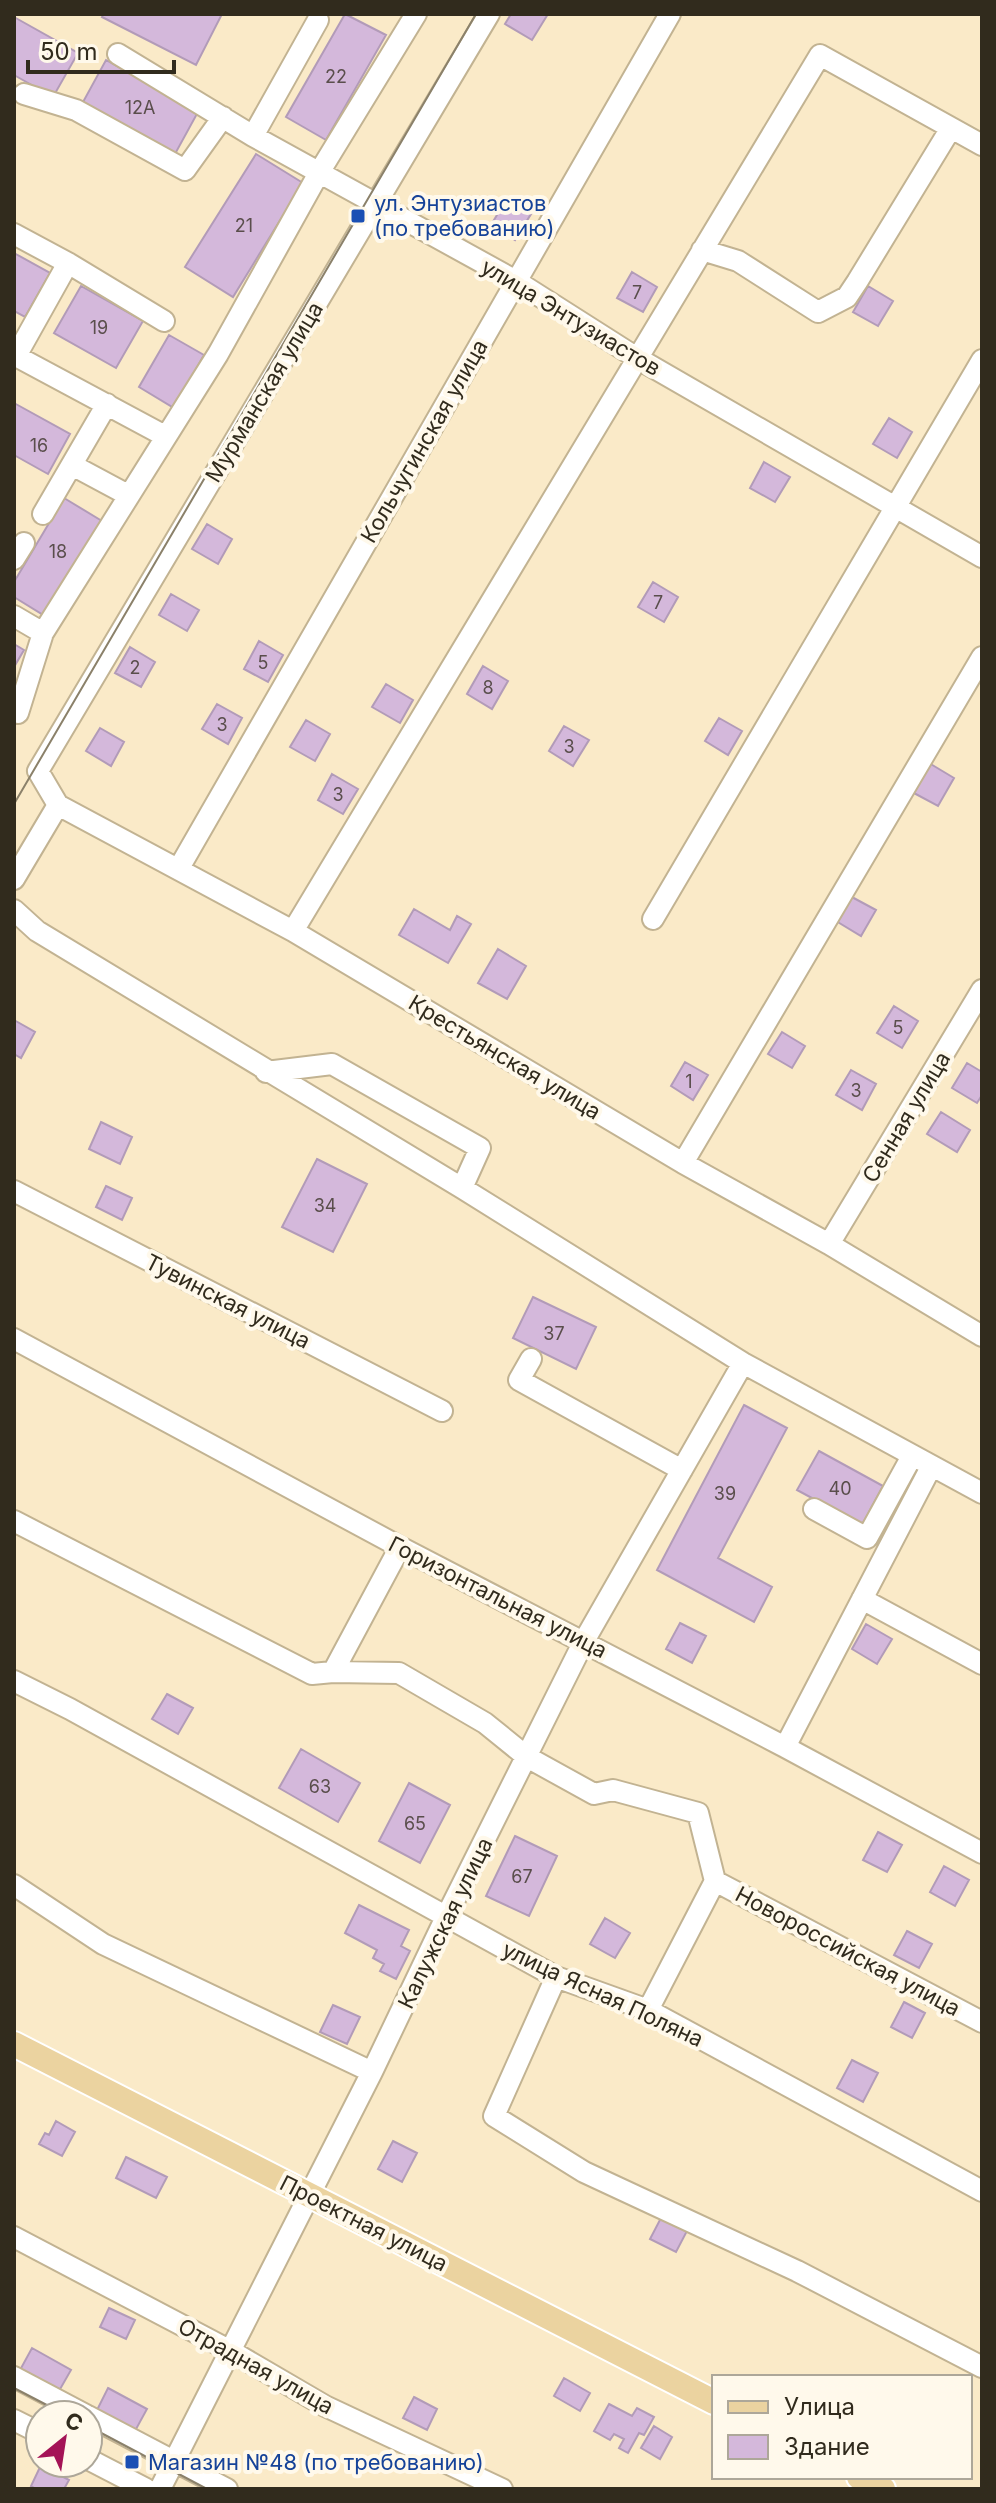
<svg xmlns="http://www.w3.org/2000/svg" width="996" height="2503" font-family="Inter,sans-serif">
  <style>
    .building { fill: #d4b8db; stroke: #b29bb8; stroke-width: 2 }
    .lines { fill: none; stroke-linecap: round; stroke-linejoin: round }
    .minor-casing { stroke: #c2b392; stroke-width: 24 }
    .major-casing { stroke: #fff; stroke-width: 28 }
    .minor { stroke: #fff; stroke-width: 20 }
    .major { stroke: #ebd3a0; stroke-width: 24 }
    .tram { stroke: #8b816a; stroke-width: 2 }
    .transit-dot { fill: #1a4fb4; stroke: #fff9eb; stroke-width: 3 }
    .labels { text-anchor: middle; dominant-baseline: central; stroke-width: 8; stroke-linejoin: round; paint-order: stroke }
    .number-label { font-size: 18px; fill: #5a4e4c }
    .transit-label { font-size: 22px; fill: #164399; stroke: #fff9eb; text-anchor: start }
    .street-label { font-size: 22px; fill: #312b1d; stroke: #fff9eb }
  </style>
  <rect width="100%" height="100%" fill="#faeac8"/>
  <path class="building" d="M104 14H222L196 65 102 17Z
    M345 14 386 35 326 140 286 117Z
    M511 14H548L532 40 505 24Z
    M14 17 78 53 53 97 14 75Z
    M106 60 198 112 175 154 83 102Z
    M256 154 303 183 233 297 185 267Z
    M506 200 531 214 515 240 491 225Z
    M14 253 50 273 25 317 14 311Z
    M632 272 657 287 643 312 617 298Z
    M81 286 143 321 116 368 54 333Z
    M868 286 893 301 878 326 853 312Z
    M169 335 204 355 174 408 139 387Z
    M14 403 70 434 48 474 14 455Z
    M889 418 912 432 897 458 873 444Z
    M764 462 790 477 775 502 750 488Z
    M64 498 102 521 45 616 14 597V582Z
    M207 524 232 539 218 564 192 549Z
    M653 582 678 597 664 622 638 607Z
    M171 594 199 610 187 631 159 615Z
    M259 641 283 655 268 682 244 669Z
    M14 644 24 650 14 667Z
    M130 647 155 662 141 687 115 673Z
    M483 666 508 681 492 709 467 694Z
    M386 684 413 700 400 723 372 707Z
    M217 704 242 718 228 744 202 729Z
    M719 718 742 731 728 755 705 741Z
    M306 720 330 734 315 761 290 747Z
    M564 726 589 740 573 766 549 751Z
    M100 728 124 742 111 766 86 751Z
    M929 763 954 778 938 806 912 792Z
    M332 774 358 789 343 814 318 800Z
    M850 896 876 910 861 936 836 921Z
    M414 909 450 930 457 916 471 924 448 963 399 935Z
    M498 949 526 966 507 999 478 983Z
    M894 1006 918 1021 902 1048 877 1033Z
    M14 1020 35 1032 21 1058 14 1054Z
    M782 1032 805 1046 792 1068 768 1054Z
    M685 1062 708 1075 693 1100 671 1086Z
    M967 1063 982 1072V1095L977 1103 952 1088Z
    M851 1070 876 1084 862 1110 836 1095Z
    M941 1112 970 1130 957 1152 927 1134Z
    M101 1122 132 1137 120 1164 89 1149Z
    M317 1159 367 1184 333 1252 282 1227Z
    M106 1186 132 1198 122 1220 96 1207Z
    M533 1297 596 1327 576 1369 513 1338Z
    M744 1405 787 1428 718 1558 772 1587 754 1622 657 1570Z
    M819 1451 883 1486 862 1525 797 1490Z
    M680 1623 706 1636 692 1663 666 1649Z
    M866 1624 892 1639 877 1664 852 1649Z
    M167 1694 193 1708 178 1734 152 1719Z
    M301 1749 360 1783 338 1822 279 1788Z
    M409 1783 450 1805 420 1863 379 1841Z
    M878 1832 902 1845 887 1872 863 1860Z
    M515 1836 557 1856 529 1916 486 1896Z
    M944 1866 969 1880 955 1906 930 1892Z
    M359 1905 409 1930 401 1946 410 1951 396 1979 380 1971 384 1964 373 1958 377 1950 345 1933Z
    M605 1918 630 1933 615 1958 590 1944Z
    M907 1931 932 1944 919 1968 894 1955Z
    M904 2002 925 2013 912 2038 891 2027Z
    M333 2005 360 2017 347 2044 320 2032Z
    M852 2060 878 2073 863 2102 837 2088Z
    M56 2121 75 2132 62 2156 39 2144 45 2133 49 2135Z
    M393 2141 417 2153 402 2182 378 2169Z
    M126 2157 167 2177 156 2198 116 2178Z
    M662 2216 688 2229 676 2252 650 2239Z
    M109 2308 135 2320 126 2339 100 2327Z
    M32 2348 71 2370 59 2391 20 2370Z
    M564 2378 590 2393 580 2411 554 2396Z
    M108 2388 147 2409 135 2431 97 2410Z
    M414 2397 437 2409 427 2430 403 2418Z
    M609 2404 632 2416 637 2408 654 2417 644 2435 639 2433 628 2453 619 2448 624 2439 614 2434 610 2440 594 2431Z
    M654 2426 672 2437 660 2459 641 2448Z
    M41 2465 69 2480 64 2489H36L31 2486Z"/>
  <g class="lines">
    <g class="minor-casing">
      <path id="minor" d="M489 14 38 771 58 805 293 931 683 1163 829 1244 982 1336
        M118 54 253 136 516 281 637 358 982 557
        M24 94 76 110 185 170 223 117
        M253 136 318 20
        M14 234 68 263 164 321
        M702 250 738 261 818 312 847 297 857 282 951 128
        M14 355 165 436
        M16 356 68 263
        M72 465 128 495
        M43 514 107 404
        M14 559 24 543
        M14 616 43 633
        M18 713 43 633 218 354 320 171 416 14
        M179 868 670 14
        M14 879 58 805
        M14 910 37 931 462 1188 743 1363 982 1493
        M653 919 982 360
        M293 931 820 55 982 145
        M266 1072 332 1064 480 1148 462 1188
        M683 1163 982 657
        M14 1191 442 1411
        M829 1244 982 990
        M14 1339 400 1547 785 1747 982 1853
        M531 1359 519 1380 682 1470
        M814 1509 867 1538 912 1456
        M14 1521 312 1674 333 1672 400 1547
        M862 1599 982 1664
        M333 1672 399 1673 485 1723 527 1757 594 1794 613 1790 698 1813 715 1881 648 2010
        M14 1681 70 1709 556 1977 648 2010 982 2191
        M785 1747 931 1467
        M715 1881 982 2022
        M14 1885 103 1944 372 2072
        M556 1977 494 2116 584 2172 797 2271 982 2367
        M14 2237 229 2350 325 2406 502 2489
        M14 2377 86 2415
        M88 2416 227 2489
        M14 2420 40 2433
        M88 2459 146 2489
        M160 2489 372 2072 446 1917 584 1641 743 1363"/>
    </g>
    <g class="major-casing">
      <path id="major" d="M14 2044 714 2402
        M859 2477 883 2489"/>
    </g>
    <use href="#minor" class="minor"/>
    <use href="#major" class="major"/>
    <path class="tram" d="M14 804 476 14
      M14 2388 66 2415
      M88 2426 207 2489"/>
  </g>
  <g class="transit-dot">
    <rect x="350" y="208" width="16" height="16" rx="4"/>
    <rect x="124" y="2454" width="16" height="16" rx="4"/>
  </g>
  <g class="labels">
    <g class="number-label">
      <text x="336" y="76">22</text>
      <text x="140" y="107">12А</text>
      <text x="244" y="225">21</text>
      <text x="637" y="292">7</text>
      <text x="99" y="327">19</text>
      <text x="39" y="445">16</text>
      <text x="58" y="551">18</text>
      <text x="658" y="602">7</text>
      <text x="263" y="662">5</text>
      <text x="135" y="667">2</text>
      <text x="488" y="687">8</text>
      <text x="222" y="724">3</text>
      <text x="569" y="746">3</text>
      <text x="338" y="794">3</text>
      <text x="898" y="1027">5</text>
      <text x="689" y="1081">1</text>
      <text x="856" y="1090">3</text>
      <text x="325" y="1205">34</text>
      <text x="554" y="1333">37</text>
      <text x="840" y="1488">40</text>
      <text x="725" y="1493">39</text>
      <text x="320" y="1786">63</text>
      <text x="415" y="1823">65</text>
      <text x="522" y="1876">67</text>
    </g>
    <g class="transit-label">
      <text x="374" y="203">ул. Энтузиастов<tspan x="374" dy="25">(по требованию)</tspan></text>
      <text x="148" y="2462">Магазин №48 (по требованию)</text>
    </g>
    <g class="street-label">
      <text transform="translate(571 317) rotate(31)">улица Энтузиастов</text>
      <text transform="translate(264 392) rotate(-59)">Мурманская улица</text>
      <text transform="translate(424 441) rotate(-60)">Кольчугинская улица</text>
      <text transform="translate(505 1057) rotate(31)">Крестьянская улица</text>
      <text transform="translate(906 1117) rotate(-59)">Сенная улица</text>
      <text transform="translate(228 1301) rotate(27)">Тувинская улица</text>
      <text transform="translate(498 1597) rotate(27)">Горизонтальная улица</text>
      <text transform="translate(445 1923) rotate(-64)">Калужская улица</text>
      <text transform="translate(848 1951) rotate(28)">Новороссийская улица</text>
      <text transform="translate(603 1994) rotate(25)">улица Ясная Поляна</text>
      <text transform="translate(364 2223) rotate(27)">Проектная улица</text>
      <text transform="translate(256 2366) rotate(29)">Отрадная улица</text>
    </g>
  </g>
  <rect width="996" height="2503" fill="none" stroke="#312b1d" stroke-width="32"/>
  <rect x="712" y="2375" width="260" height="104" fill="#fff9eb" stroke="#ada799" stroke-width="2"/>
  <rect x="728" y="2401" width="40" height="12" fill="#ebd3a0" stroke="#ada799" stroke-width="2"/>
  <text x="784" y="2415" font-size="24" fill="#312b1d">Улица</text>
  <rect x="728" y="2435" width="40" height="24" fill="#d4b8db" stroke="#ada799" stroke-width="2"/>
  <text x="784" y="2455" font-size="24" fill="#312b1d">Здание</text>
  <g transform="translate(64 2439) rotate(30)"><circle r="38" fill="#fff9eb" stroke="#ada799" stroke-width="2"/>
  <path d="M0-6L14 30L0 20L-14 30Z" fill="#a41356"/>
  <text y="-12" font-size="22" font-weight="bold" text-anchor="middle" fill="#312b1d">С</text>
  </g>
  <path d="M28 60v12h146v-12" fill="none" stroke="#312b1d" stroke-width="4"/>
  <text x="40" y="60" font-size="24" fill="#312b1d" stroke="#fff9eb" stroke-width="6" paint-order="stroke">50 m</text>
</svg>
